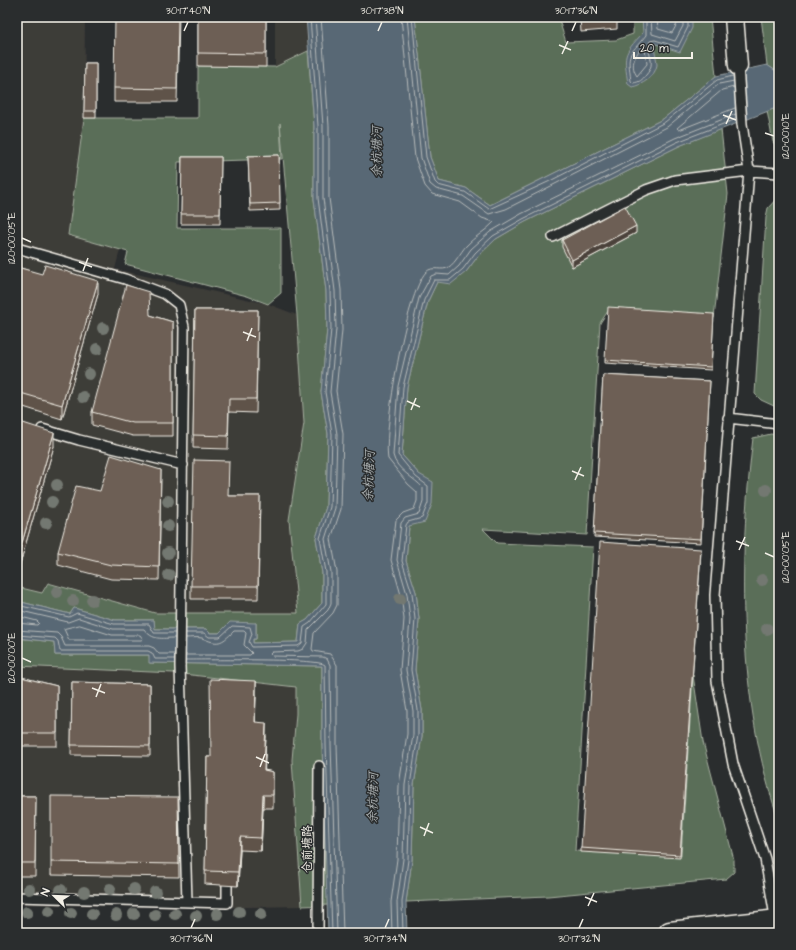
<svg xmlns="http://www.w3.org/2000/svg" width="796" height="950" font-family="'Architects Daughter','LXGW WenKai TC',sans-serif">
  <style>
    .built { fill: #3e3c39 }
    .green { fill: #5a6e59; stroke: #a7b0a0 }
    .water { fill: #586874; stroke: #969fa2 }
    .lines { fill: none; stroke-linecap: round; stroke-linejoin: round }
    .shore { stroke: #b6baba; stroke-width: 1 }
    .service-casing { stroke: #f4f1e8; stroke-width: 12 }
    .minor-casing { stroke: #f4f1e8; stroke-width: 21 }
    .primary-casing { stroke: #f4f1e8; stroke-width: 25 }
    .service { stroke: #2a2d2e; stroke-width: 9 }
    .minor { stroke: #2a2d2e; stroke-width: 18 }
    .primary { stroke: #2a2d2e; stroke-width: 22 }
    .tree { fill: #737871 }
    .wall { fill: #5e5248; stroke: #f4f1e8 }
    .shaded-wall { fill: #4c423b; stroke: #f4f1e8 }
    .building { fill: #6d5f54; stroke: #f4f1e8 }
    .ticks { fill: none; stroke: #f4f1e8; stroke-width: 1.5 }
    .labels { text-anchor: middle; dominant-baseline: central; stroke-width: 3; stroke-linejoin: round; paint-order: stroke }
    .street-label { font-size: 12px; fill: #f4f1e8; stroke: #2a2d2e }
    .water-label { font-size: 13px; font-style: italic; fill: #aeb3b4; stroke: #2a2d2e }
    .neatline { fill: none; stroke: #f4f1e8; stroke-width: 1.5 }
    .ticks-label { font-size: 10px; text-anchor: middle; fill: #f4f1e8 }
  </style>
  <rect width="100%" height="100%" fill="#2a2d2e"/>
  <filter id="ink" filterUnits="userSpaceOnUse"><feTurbulence type="fractalNoise" baseFrequency=".025" numOctaves="2"/><feDisplacementMap in="SourceGraphic" scale="8" xChannelSelector="R" yChannelSelector="G"/><feConvolveMatrix kernelMatrix="1 2 1 2 8 2 1 2 1" color-interpolation-filters="sRGB"/></filter>
  <g filter="url(#ink)">
    <path class="built" d="M17 17H85L84 118 68 235 120 250 115 269 268 304 297 315 304 423 289 520 300 624 296 665V714L292 760 302 906 194 908 17 904Z
      M275 17H306L308 51 275 67Z"/>
    <path class="green" d="M415 17H558L566 42 616 40 633 34V17H710L716 76 663 119 490 205 466 188 439 181 430 157Z
      M761 17H779V73L767 65Z
      M308 51 314 126V199L326 291 327 329 321 392 328 434 326 507 316 538 322 573V603L307 620 300 624 298 642 253 643V639H256V623L220 633H210L206 629H154V620H115L74 608 70 614 17 601V587L42 593 48 583 155 613H298L289 520 304 423 297 315 280 123 282 159 178 162 177 228H281V293L268 304 247 296 125 264 128 252 68 235 84 118H198V66L275 67Z
      M776 108H779V150L773 142 767 111Z
      M721 129 728 194 714 318 608 311 600 323 587 535 483 529 497 543 593 547 575 851 681 856 693 675 703 742 734 860V872L726 879 548 896 406 902 412 860 414 785 422 736V710L415 670 419 619 416 592 406 561 409 526 419 474 402 455 407 387 428 301 437 282 466 272 478 256 496 239 525 222 679 146Z
      M779 196V404L774 406 761 400 755 394 766 217 768 208Z
      M771 434 779 436V821C737 700 738 565 753 438Z
      M17 638 54 642 55 655H149L150 663 322 666V745L328 905 302 906 292 760 296 714V687L174 673 17 666Z"/>
    <path class="water" d="M306 17H415L430 157 439 181 466 188 490 205 663 119 716 76 767 65 779 73V108H776L679 146 525 222 496 239 478 256 466 272 451 284 437 282 428 301 407 387 402 455 419 474 433 482 432 504 425 522 409 526 406 561 416 592 419 619 415 670 422 710V736L414 785 412 860 406 902 407 933H328L322 745V666L149 663V655H55L54 642 17 638V601L70 614 74 608 115 620H154L155 629H206L210 633H219L230 622 256 623V639H253V643L298 642 300 624 307 620 322 603V573L316 538 326 507 328 434 321 392 327 329 326 291 314 199V126Z
      M642 17H692V28L680 52 653 43C654 50 657 59 657 65 655 77 642 85 632 87L628 84C624 55 622 55 643 33Z"/>
    <g class="lines">
      <path class="shore" d="M315 17 323 126V198L335 291 336 329 330 392 337 434 335 508 325 539 331 572V603L328 610 308 630 307 643 303 649 298 651 272 652 270 654 272 656 323 657 327 659 330 665 331 745 337 933
        M321 17 329 126V198L341 290 342 330 336 391 343 434 341 509 331 539 337 572V605L333 613 314 633 312 649 313 651 330 654 337 665V745L343 933
        M407 17 421 158 430 184 436 189 463 196 489 214 506 209 667 127 719 84 734 81
        M412 17 426 157 435 182 438 185 465 192 489 209 548 182 665 122 717 80 733 76
        M646 17V35C628 58 627 50 631 81L633 83C640 82 642 80 646 75 658 61 645 55 650 41L655 40 678 47 688 27V17
        M651 17 652 34 675 41 683 26V17
        M657 17 658 29 672 33 677 24V17
        M641 48 645 49 647 64 637 76C630 66 634 57 641 48Z
        M734 87 722 90 677 128 679 130 735 108
        M17 605 69 617 77 613 114 624H149L154 633H175
        M17 610 68 622 79 618 113 629H144C153 641 161 638 175 638
        M17 616 37 621 39 623 37 625 17 623
        M80 625 112 635H140L143 639 141 640H69L64 629Z
        M17 630 57 633 61 637 65 646H149L154 648 159 654H175
        M186 633H204L209 637H220L232 626 250 627 252 634 249 642 252 647 298 646 302 643 304 627 310 623 326 604V572L320 538 330 507 332 434 325 392 331 329 330 291 318 198V126L310 17
        M17 635 55 638 58 641 60 651H148L152 653 155 659H175
        M186 655H250L252 653 244 645 246 633 244 631H234C221 644 218 645 202 638 198 637 190 638 186 638
        M186 660C204 660 319 658 325 665L326 745 332 933
        M392 933 391 902 397 859 399 785 407 734V711L400 670 404 619 401 595 391 560 396 520 403 513 414 509 417 501V492L408 484 388 459C383 430 406 293 426 272 433 265 442 272 449 267 456 262 460 253 466 246 474 237 486 231 494 222L482 218 460 202 432 194 425 186 415 158 401 17
        M398 933 397 902 403 859 405 785 413 735V711L406 670 410 619 407 594 397 560 401 523 405 518 419 514 423 502V488C415 478 396 470 393 455L398 386 419 298 431 276 436 274 449 275 459 266 471 249 490 232 521 214 675 138 736 114
        M403 933 402 902 408 860 410 785 418 735V710L411 670 415 619 412 593 402 561 406 525 408 522 422 518 428 503V486L416 477 398 455 403 387 424 300 434 280H450L463 269 475 253 493 236 523 219 677 142 736 119"/>
      <g class="service-casing">
        <path id="service" d="M738 66 742 124 749 171 715 595 717 681 733 764 765 859 776 922
          M553 237 646 190 675 180 749 171 779 173
          M17 248 125 279 165 294 179 305 184 327 180 666 187 902
          M728 418 779 424
          M42 429 79 440 183 465
          M17 897 227 903V885
          M318 933 319 766"/>
      </g>
      <g class="minor-casing">
        <path id="minor" d="M734 17 738 66"/>
      </g>
      <g class="primary-casing">
        <path id="primary" d="M670 933 779 921"/>
      </g>
      <use href="#service" class="service"/>
      <use href="#minor" class="minor"/>
      <use href="#primary" class="primary"/>
    </g>
    <g class="tree">
      <circle cx="103" cy="328" r="6"/>
      <circle cx="97" cy="349" r="6"/>
      <circle cx="89" cy="374" r="6"/>
      <circle cx="83" cy="397" r="6"/>
      <circle cx="57" cy="485" r="6"/>
      <circle cx="766" cy="490" r="6"/>
      <circle cx="168" cy="501" r="6"/>
      <circle cx="52" cy="502" r="6"/>
      <circle cx="46" cy="523" r="6"/>
      <circle cx="168" cy="526" r="6"/>
      <circle cx="168" cy="553" r="6"/>
      <circle cx="169" cy="575" r="6"/>
      <circle cx="762" cy="580" r="6"/>
      <circle cx="57" cy="592" r="6"/>
      <circle cx="400" cy="599" r="6"/>
      <circle cx="92" cy="600" r="6"/>
      <circle cx="73" cy="601" r="6"/>
      <circle cx="767" cy="629" r="6"/>
      <circle cx="29" cy="889" r="6"/>
      <circle cx="110" cy="889" r="6"/>
      <circle cx="134" cy="889" r="6"/>
      <circle cx="61" cy="890" r="6"/>
      <circle cx="84" cy="892" r="6"/>
      <circle cx="155" cy="892" r="6"/>
      <circle cx="49" cy="911" r="6"/>
      <circle cx="27" cy="912" r="6"/>
      <circle cx="239" cy="912" r="6"/>
      <circle cx="71" cy="913" r="6"/>
      <circle cx="92" cy="914" r="6"/>
      <circle cx="134" cy="914" r="6"/>
      <circle cx="175" cy="914" r="6"/>
      <circle cx="217" cy="914" r="6"/>
      <circle cx="261" cy="914" r="6"/>
      <circle cx="116" cy="915" r="6"/>
      <circle cx="155" cy="915" r="6"/>
      <circle cx="196" cy="916" r="6"/>
    </g>
    <path class="wall" d="M179 17 177 102H114V88Z
      M198 17H266V67L198 66Z
      M580 17H617V29L581 32Z
      M85 63H96V118H84Z
      M279 155 280 210 250 211 248 156Z
      M182 157H221L220 224H181Z
      M636 233 572 267 562 247V240Z
      M17 256 18 267 98 294 62 419 17 405Z
      M195 310H258L256 413 229 412 228 449 193 448Z
      M714 314 711 370 605 363V360Z
      M150 315 173 322V436H133L92 425V412Z
      M603 375 710 381 701 543 594 537Z
      M17 421 54 446 19 567 17 566Z
      M161 470 159 580 111 579 58 565V552L100 491Z
      M228 496H260L258 599H191V586Z
      M701 552 680 858 581 852V848Z
      M17 676 57 686V746H17Z
      M72 682 150 684V756L71 755Z
      M256 694 255 722 266 736 264 770 273 772V808H263L261 851 240 850 238 886 205 884 207 757H211Z
      M17 796H36L35 876H17Z
      M178 797 179 877 51 875V862Z"/>
    <path class="shaded-wall" d="M636 226V233L572 267V260Z
      M18 256V269L17 272V259Z
      M98 281V294L62 419V405Z
      M54 433V446L19 567V553Z
      M256 681V694L255 735V722Z
      M266 723V736L264 783V770Z
      M263 795V808L261 851V838Z
      M240 837V850L238 886V872Z"/>
    <path class="building" d="M115 17H178L177 89 114 88Z
      M198 17H266V54L198 53Z
      M581 17H605L581 19Z
      M85 63H96V111H84Z
      M279 155 280 203 250 204 248 156Z
      M182 157H221L220 214H181Z
      M625 206 636 226 572 260 562 240Z
      M45 265 98 281 62 405 17 392V267L42 274Z
      M126 285 149 292 150 315 173 322V423H133L92 412Z
      M608 307 714 314 711 367 605 360Z
      M195 310H258L256 399H229L228 436 193 435Z
      M603 375 710 381 701 539 594 533Z
      M17 421 54 433 19 553H17Z
      M111 455 161 470 159 567 111 565 58 552 76 486 100 491Z
      M194 460 229 461 228 496H260L258 586H191Z
      M600 542 701 549 680 855 581 848Z
      M17 676 57 686V733H17Z
      M210 679 256 681 255 722 266 723 264 770 273 772V795H263L261 838 240 837 238 872 205 871 207 757H211Z
      M72 682 150 684V746L71 745Z
      M17 796H36L35 863H17Z
      M51 796 178 797 179 864 51 862Z"/>
  </g>
  <path class="ticks" d="M184 31 188 22M378 31 382 22M572 31 576 22M559 45 571 50M562 54 568 41M723 115 736 120M726 124 732 111M765 133 774 136M22 238 31 242M79 262 92 267M83 271 88 258M243 332 256 337M247 341 252 328M407 401 420 407M411 410 416 398M572 471 584 476M575 480 581 467M736 541 749 546M739 550 745 537M765 553 774 557M22 658 31 662M92 688 105 693M96 697 101 684M256 757 269 763M260 767 265 754M420 827 433 833M424 836 429 823M585 897 597 902M588 906 594 893M191 928 195 919M385 928 389 919M579 928 583 919"/>
  <g class="labels">
    <g class="street-label">
      <text transform="translate(307 849) rotate(-90)">仓前塘路</text>
    </g>
    <g class="water-label">
      <text transform="translate(377 152) rotate(-90)">余杭塘河</text>
      <text transform="translate(369 476) rotate(-88)">余杭塘河</text>
      <text transform="translate(373 798) rotate(-89)">余杭塘河</text>
    </g>
  </g>
  <rect width="796" height="950" fill="none" stroke="#2a2d2e" stroke-width="44"/>
  <g transform="translate(54 896) rotate(293)" stroke="#2a2d2e" stroke-width="3" paint-order="stroke">
  <path d="M0-3L7 15L0 10L-7 15Z" fill="#f4f1e8"/>
  <text y="-6" font-size="11" font-weight="bold" text-anchor="middle" fill="#f4f1e8">N</text>
  </g>
  <path d="M634 52v6h58v-6" fill="none" stroke="#f4f1e8" stroke-width="2"/>
  <text x="640" y="52" font-size="12" fill="#f4f1e8" stroke="#2a2d2e" stroke-width="3" paint-order="stroke">20 m</text>
  <rect x="22" y="22" width="752" height="906" class="neatline"/>
  <g class="ticks-label">
    <text x="188" y="14">30°17'40"N</text>
    <text x="382" y="14">30°17'38"N</text>
    <text x="576" y="14">30°17'36"N</text>
    <text transform="translate(785 136) rotate(-90)" y="4">120°00'10"E</text>
    <text transform="translate(11 238) rotate(-90)" y="4">120°00'05"E</text>
    <text transform="translate(785 557) rotate(-90)" y="4">120°00'05"E</text>
    <text transform="translate(11 658) rotate(-90)" y="4">120°00'00"E</text>
    <text x="191" y="942">30°17'36"N</text>
    <text x="385" y="942">30°17'34"N</text>
    <text x="579" y="942">30°17'32"N</text>
  </g>
</svg>
